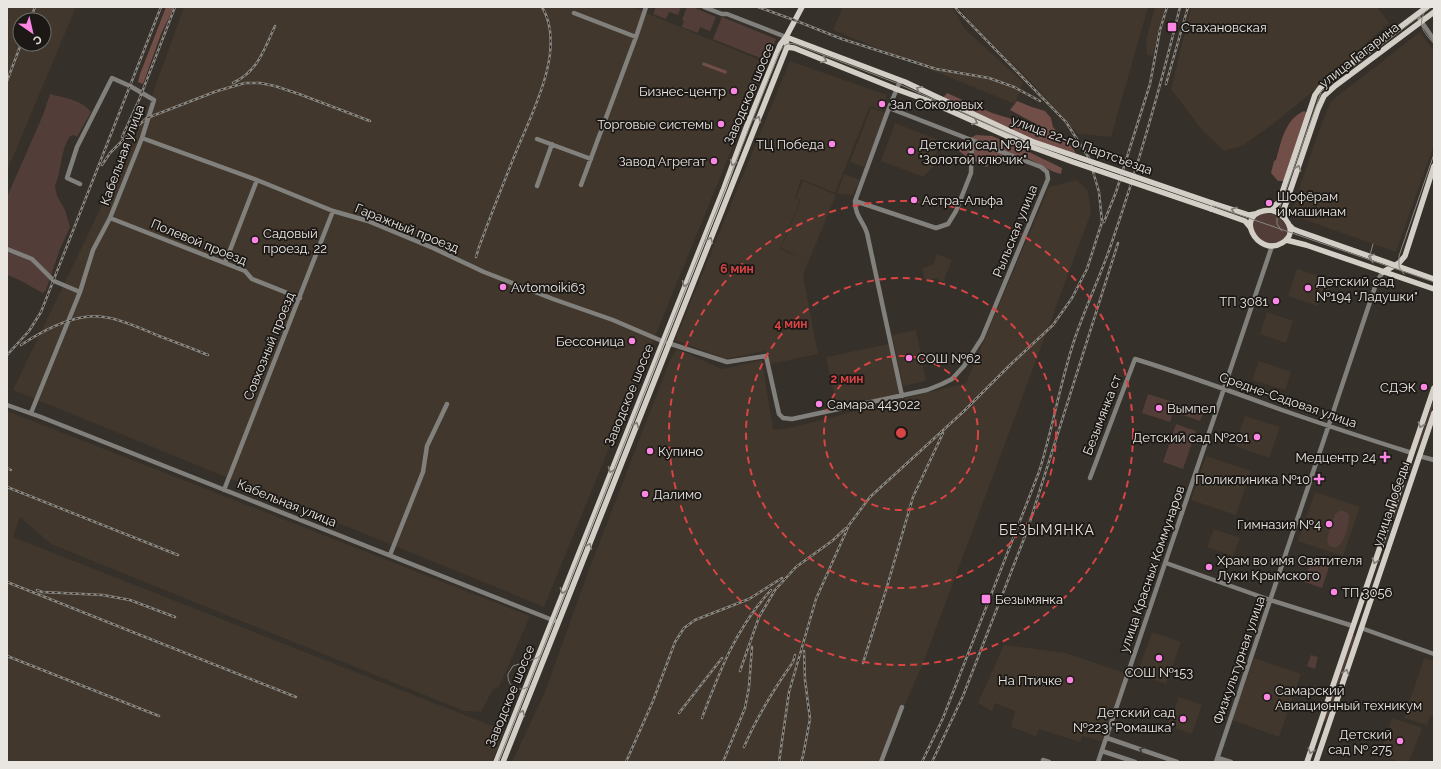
<svg xmlns="http://www.w3.org/2000/svg" width="1441" height="769" font-family="Raleway,sans-serif">
  <style>
    .built { fill: #41372c; fill-rule: evenodd }
    .green { fill: #523d38 }
    .forest { fill: #714e47 }
    .lines { fill: none; stroke-linecap: round; stroke-linejoin: round }
    .minor { stroke: #81807c; stroke-width: 4.5 }
    .major { stroke: #d3cfc7; stroke-width: 5.5 }
    .tram { stroke: #8a8680; stroke-width: 1 }
    .rail-casing { stroke: #8a8680; stroke-width: 2.5 }
    .rail { stroke: #1b1815; stroke-width: 1; stroke-dasharray: 3; stroke-linecap: butt }
    .major-bridge { stroke: #d3cfc7; stroke-width: 5.5 }
    .oneway { stroke: #807d77 }
    .oneway2 { stroke: #3f3c39 }
    .ring { fill: none; stroke: #d94444; stroke-width: 2; stroke-dasharray: 7 5 }
    .poi-dot { fill: #fb86e4; stroke: #1b1815; stroke-width: 1.5 }
    .labels { text-anchor: middle; dominant-baseline: central; stroke-width: 3.5; stroke-linejoin: round; paint-order: stroke }
    .poi-label { font-size: 13px; fill: #e9e5e1; stroke: #1b1815; text-anchor: start }
    .street-label { font-size: 13px; fill: #e9e5e1; stroke: #1b1815 }
    .neighbourhood-label { font-size: 14px; letter-spacing: 1px; fill: #e9e1d9; stroke: #1b1815 }
    .centre { fill: #d94444; stroke: #1b1815; stroke-width: 2 }
    .ring-label { font-size: 12px; text-anchor: middle; font-weight: bold; fill: #d94444; stroke: #1b1815; stroke-width: 3.5; stroke-linejoin: round; paint-order: stroke }
  </style>
  <rect width="100%" height="100%" fill="#353029"/>
  <path class="built" d="M7 7H76L7 171ZM20 20H44V44H20Z
    M184 7H632L767 63 544 607 13 390 143 120Z
    M843 7H952L965 29 1023 82 1015 104 833 30Z
    M959 7H1148L1111 137 1078 134 1035 86 970 21Z
    M1155 7H1165L1153 56 1147 55 1146 40Z
    M1191 7H1377L1389 23 1305 98 1273 124 1242 146 1224 151 1202 130 1171 89Z
    M1420 32 1434 51V145L1396 252 1294 216 1292 210 1316 139 1330 102Z
    M790 61 887 95 881 110 870 106 835 193 801 179 795 198 800 201 780 249 807 260 781 248 801 200 796 198 803 181 836 195 803 275 818 354 770 364 765 351 726 359 675 340Z
    M871 108 886 113 864 167 850 162Z
    M895 123 941 141 933 161 936 163 935 165 923 177 881 161Z
    M844 174 860 180 853 195 837 194Z
    M1077 180 1088 191 1091 213 922 666 879 762H512L545 692 588 572 670 360 677 349 722 369 762 360 773 430 793 427 966 383 1049 187Z
    M937 254 952 260 943 282 935 278 925 281 922 268 933 265Z
    M1297 269 1327 279 1318 306 1288 296Z
    M1267 312 1293 321 1286 343 1260 334Z
    M916 330 926 381 903 386 892 335Z
    M889 344 900 391 897 395 837 407 826 357Z
    M1259 361 1291 372 1285 390 1252 380Z
    M7 411 530 616 499 687 493 689 481 712 464 711 51 544 20 517 13 537 505 731 492 762H7Z
    M1245 416 1280 427 1269 458 1235 446Z
    M1206 456 1251 471 1236 515 1191 500Z
    M1315 492 1360 507 1343 556 1298 541Z
    M1214 529 1240 538 1233 556 1207 547Z
    M1152 632 1181 642 1166 684 1137 674Z
    M1004 645 1066 653 1127 674 1104 742 1083 736 1080 742 1039 729 1036 736 1011 727 1015 711 995 703 992 711 978 703Z
    M1254 658 1301 674 1279 737 1232 720Z
    M1424 658 1434 661V717L1430 716 1427 725 1404 718Z
    M1179 697 1202 705 1192 734 1167 725 1170 714H1173Z
    M1392 718 1422 728 1409 762H1399L1379 755Z"/>
  <path class="green" d="M656 7H681L678 15 669 12 666 19 653 14Z
    M687 7H693L716 17 710 31 700 27 698 33 682 27 684 21 682 20Z
    M722 17 776 39 768 61 713 39Z
    M50 94C65 98 82 100 91 112L77 137 74 135 70 136C60 151 62 170 55 186L57 196 65 210 70 227 60 249 46 290 43 293C31 287 20 279 7 275V197L43 115Z
    M1267 213C1277 214 1281 219 1288 226 1288 240 1276 248 1263 241 1258 239 1255 233 1252 229L1254 219 1260 215Z
    M1148 394 1176 403 1170 422 1142 413Z
    M1434 398V403L1418 449H1417Z
    M1184 404 1204 411 1200 421 1180 414Z
    M1176 424 1196 431 1183 469 1163 462Z
    M1341 510 1348 513C1352 520 1342 559 1328 544L1327 539 1335 514Z
    M1311 561 1329 567 1322 588 1304 582Z
    M1353 635 1355 636 1326 721H1324Z
    M1311 655 1318 657 1315 669 1307 666Z"/>
  <path class="forest" d="M166 7H174L161 34 143 84 138 82 140 74Z
    M703 62 727 71 726 74 702 65Z
    M947 93 992 113 1012 119 1034 133 1036 124 1010 110 1017 101 1032 107 1045 111 1051 118 1053 127 1065 141 1072 146 1076 154 1035 142 943 98Z
    M1304 111 1307 113 1284 181H1278L1271 173 1274 161 1276 160C1281 142 1285 119 1304 111Z
    M976 135 992 136 1031 153 1062 168 1061 174C1053 172 1050 170 1044 167 1019 152 1010 151 986 167 976 162 965 157 957 149L962 143Z"/>
  <g class="lines">
    <path class="minor" d="M704 7 722 14H727L786 37
      M574 13 636 37
      M1417 15 1434 40
      M900 81 889 108 855 201C855 216 863 221 867 233L902 396
      M142 138 257 180 333 211 368 221 433 248 484 272 553 299 613 320 662 341
      M537 139 591 159
      M581 185 636 37 646 7
      M537 186 552 144
      M855 201 936 228 948 224 956 211 971 173 972 140
      M110 218 245 271 252 279 300 298
      M7 249 32 259 54 281 80 292
      M225 263 257 180
      M668 343 727 362 766 356 779 414 783 418 792 419 927 390 942 384 952 379 964 366 982 338 1048 179 1047 172 1041 167 889 108
      M7 405 41 417 555 621
      M31 413 80 292 93 250 110 218 142 138 154 100 130 86 112 78 77 147 67 178 80 184
      M1419 456 1434 460
      M1090 478 1135 359C1184 374 1233 392 1282 410 1325 425 1368 439 1412 453
      M224 490 333 211
      M390 555 423 472 427 446 447 404
      M1166 563 1270 600 1353 626
      M1361 628 1434 654
      M1107 738 1177 762
      M1102 751 1135 762
      M1218 758 1231 762
      M1043 760 1049 762
      M881 762 902 707
      M1098 762 1272 246
      M1216 762 1377 281 1383 272"/>
    <path class="major" d="M786 37 905 82 1031 141
      M787 47 794 48 896 89 926 100 1029 146
      M1212 203 1249 215 1255 214
      M1211 209 1245 221 1250 227
      M1270 210 1279 202 1315 95 1320 88 1328 81 1427 7
      M1270 210C1285 213 1300 232 1282 243 1258 258 1231 212 1270 210Z
      M1285 218 1284 209 1318 109 1324 96 1335 86 1434 12
      M1290 226 1293 229 1298 231 1434 279
      M1286 240 1306 245 1434 289
      M1383 272 1399 263 1405 256 1434 166
      M496 762 724 188 746 128 780 45 786 37 802 7
      M503 762 787 47 786 37
      M1307 762 1434 388
      M1316 762 1434 413"/>
    <path class="tram" d="M1424 13C1417 27 1426 34 1434 44
      M1282 231 1277 224V215L1321 92 1327 86 1432 7
      M1373 244 1370 255 1373 263
      M1404 274 1399 267V256L1434 154
      M531 685C521 693 507 689 508 674L513 666 537 658 541 655
      M498 762 779 53C783 46 787 42 795 44L899 84 1031 143 1434 282"/>
    <g class="rail-casing">
      <path id="rail" d="M758 7 794 20 842 39 936 69 989 78 1014 87 1040 101
        M30 20 35 7
        M33 50 34 44
        M7 81 21 44
        M233 83C258 71 264 50 275 26
        M1166 84 1188 7
        M122 137 139 100 175 7
        M102 165 110 153 134 129 147 118 217 91 245 83H260L275 86 299 94 370 121
        M1104 222 1116 192 1150 84 1160 30 1167 7
        M476 257 479 247C491 215 503 184 516 152 532 113 567 48 542 7
        M21 345C39 333 64 320 85 317 110 313 137 327 159 336 175 342 191 348 208 355
        M7 355 29 331 41 312 161 7
        M7 468 11 470
        M7 487 178 555
        M7 582 296 697
        M37 590 42 592 103 595 130 600 175 617
        M7 656 159 716
        M863 663 886 590 913 497 943 433
        M740 671 759 617 775 590 796 567 832 541 846 528
        M679 713 722 658
        M702 718C720 670 736 628 771 590
        M744 747C757 716 774 689 793 662L795 655
        M626 762 653 701 675 642 684 628 695 620 749 599 782 578
        M723 762 745 708 749 687 752 647
        M779 762 789 692 816 599 849 525 870 497 963 412 1010 365 1053 325 1072 298 1087 269 1102 222 1099 192 1089 158 1066 122 959 12 955 7
        M801 762 803 756 810 719 805 680 804 651
        M922 762 943 718 1039 472C1053 428 1060 382 1075 338 1086 305 1102 273 1113 239 1139 163 1161 85 1180 7
        M932 762 963 696 1027 531 1118 243"/>
    </g>
    <use href="#rail" class="rail"/>
    <path class="major-bridge" d="M1031 141 1212 203
      M1029 146 1073 162 1211 209"/>
  </g>
  <defs><path id="oneway-chevron" d="M-2-3.5L2.5 0L-2 3.5" fill="none" stroke-width="1.6" stroke-linecap="round" stroke-linejoin="round"/></defs>
  <g class="oneway">
    <use href="#oneway-chevron" transform="translate(824 60) rotate(22)"/>
    <use href="#oneway-chevron" transform="translate(919 89) rotate(-156)"/>
    <use href="#oneway-chevron" transform="translate(758 119) rotate(-68)"/>
    <use href="#oneway-chevron" transform="translate(975 122) rotate(24)"/>
    <use href="#oneway-chevron" transform="translate(733 163) rotate(111)"/>
    <use href="#oneway-chevron" transform="translate(1298 168) rotate(-71)"/>
    <use href="#oneway-chevron" transform="translate(1234 210) rotate(-162)"/>
    <use href="#oneway-chevron" transform="translate(710 240) rotate(-68)"/>
    <use href="#oneway-chevron" transform="translate(1371 257) rotate(-161)"/>
    <use href="#oneway-chevron" transform="translate(685 284) rotate(112)"/>
    <use href="#oneway-chevron" transform="translate(636 425) rotate(-68)"/>
    <use href="#oneway-chevron" transform="translate(1421 425) rotate(109)"/>
    <use href="#oneway-chevron" transform="translate(611 470) rotate(112)"/>
    <use href="#oneway-chevron" transform="translate(589 546) rotate(-68)"/>
    <use href="#oneway-chevron" transform="translate(1375 561) rotate(109)"/>
    <use href="#oneway-chevron" transform="translate(563 591) rotate(111)"/>
    <use href="#oneway-chevron" transform="translate(1346 672) rotate(-72)"/>
    <use href="#oneway-chevron" transform="translate(522 713) rotate(-68)"/>
    <use href="#oneway-chevron" transform="translate(1311 751) rotate(108)"/>
  </g>
  <use class="oneway2" href="#oneway-chevron" transform="translate(1142 750) rotate(-160)"/>
  <g class="ring">
    <circle cx="901" cy="433" r="77"/>
    <circle cx="901" cy="433" r="155"/>
    <circle cx="901" cy="433" r="232"/>
  </g>
  <g class="poi-dot">
    <rect x="1167" y="22" width="10" height="10" rx="2"/>
    <circle cx="734" cy="91" r="4"/>
    <circle cx="882" cy="104" r="4"/>
    <circle cx="721" cy="124" r="4"/>
    <circle cx="832" cy="144" r="4"/>
    <circle cx="911" cy="151" r="4"/>
    <circle cx="714" cy="161" r="4"/>
    <circle cx="914" cy="200" r="4"/>
    <circle cx="1269" cy="203" r="4"/>
    <circle cx="255" cy="240" r="4"/>
    <circle cx="503" cy="287" r="4"/>
    <circle cx="1308" cy="288" r="4"/>
    <circle cx="1276" cy="301" r="4"/>
    <circle cx="632" cy="341" r="4"/>
    <circle cx="909" cy="358" r="4"/>
    <circle cx="1424" cy="387" r="4"/>
    <circle cx="819" cy="404" r="4"/>
    <circle cx="1159" cy="408" r="4"/>
    <circle cx="1257" cy="437" r="4"/>
    <circle cx="650" cy="451" r="4"/>
    <path d="M1383 451h4v4h4v4h-4v4h-4v-4h-4v-4h4z"/>
    <path d="M1317 473h4v4h4v4h-4v4h-4v-4h-4v-4h4z"/>
    <circle cx="645" cy="494" r="4"/>
    <circle cx="1329" cy="524" r="4"/>
    <circle cx="1209" cy="567" r="4"/>
    <circle cx="1334" cy="592" r="4"/>
    <rect x="981" y="594" width="10" height="10" rx="2"/>
    <circle cx="1159" cy="658" r="4"/>
    <circle cx="1070" cy="680" r="4"/>
    <circle cx="1267" cy="697" r="4"/>
    <circle cx="1183" cy="719" r="4"/>
    <circle cx="1400" cy="741" r="4"/>
  </g>
  <g class="labels">
    <g class="poi-label">
      <text x="1181" y="27">Стахановская</text>
      <text x="726" y="91" text-anchor="end">Бизнес-центр</text>
      <text x="890" y="104">Зал Соколовых</text>
      <text x="713" y="124" text-anchor="end">Торговые системы</text>
      <text x="824" y="144" text-anchor="end">ТЦ Победа</text>
      <text x="919" y="144">Детский сад №94<tspan x="919" dy="15">"Золотой ключик"</tspan></text>
      <text x="706" y="161" text-anchor="end">Завод Агрегат</text>
      <text x="1277" y="196">Шофёрам<tspan x="1277" dy="15">и машинам</tspan></text>
      <text x="922" y="200">Астра-Альфа</text>
      <text x="263" y="233">Садовый<tspan x="263" dy="15">проезд, 22</tspan></text>
      <text x="1316" y="281">Детский сад<tspan x="1316" dy="15">№194 "Ладушки"</tspan></text>
      <text x="511" y="287">Avtomoiki63</text>
      <text x="1268" y="301" text-anchor="end">ТП 3081</text>
      <text x="624" y="341" text-anchor="end">Бессоница</text>
      <text x="917" y="358">СОШ №62</text>
      <text x="1416" y="387" text-anchor="end">СДЭК</text>
      <text x="827" y="404">Самара 443022</text>
      <text x="1167" y="408">Вымпел</text>
      <text x="1249" y="437" text-anchor="end">Детский сад №201</text>
      <text x="658" y="451">Купино</text>
      <text x="1376" y="457" text-anchor="end">Медцентр 24</text>
      <text x="1310" y="479" text-anchor="end">Поликлиника №10</text>
      <text x="653" y="494">Далимо</text>
      <text x="1321" y="524" text-anchor="end">Гимназия №4</text>
      <text x="1217" y="560">Храм во имя Святителя<tspan x="1217" dy="15">Луки Крымского</tspan></text>
      <text x="1342" y="592">ТП 3056</text>
      <text x="995" y="599">Безымянка</text>
      <text x="1159" y="672" text-anchor="middle">СОШ №153</text>
      <text x="1062" y="680" text-anchor="end">На Птичке</text>
      <text x="1275" y="690">Самарский<tspan x="1275" dy="15">Авиационный техникум</tspan></text>
      <text x="1175" y="712" text-anchor="end">Детский сад<tspan x="1175" dy="15">№223 "Ромашка"</tspan></text>
      <text x="1392" y="734" text-anchor="end">Детский<tspan x="1392" dy="15">сад № 275</tspan></text>
    </g>
    <g class="street-label">
      <text transform="translate(1359 55) rotate(-38)">улица Гагарина</text>
      <text transform="translate(749 94) rotate(-67)">Заводское шоссе</text>
      <text transform="translate(1082 145) rotate(20)">улица 22-го Партсъезда</text>
      <text transform="translate(122 155) rotate(-70)">Кабельная улица</text>
      <text transform="translate(407 228) rotate(22)">Гаражный проезд</text>
      <text transform="translate(1015 231) rotate(-68)">Рыльская улица</text>
      <text transform="translate(199 242) rotate(22)">Полевой проезд</text>
      <text transform="translate(269 346) rotate(-68)">Совхозный проезд</text>
      <text transform="translate(629 395) rotate(-68)">Заводское шоссе</text>
      <text transform="translate(1288 400) rotate(19)">Средне-Садовая улица</text>
      <text transform="translate(1102 415) rotate(-69)">Безымянка ст</text>
      <text transform="translate(287 503) rotate(22)">Кабельная улица</text>
      <text transform="translate(1391 504) rotate(-71)">улица Победы</text>
      <text transform="translate(1152 569) rotate(-71)">улица Красных Коммунаров</text>
      <text transform="translate(1239 660) rotate(-71)">Физкультурная улица</text>
      <text transform="translate(510 696) rotate(-68)">Заводское шоссе</text>
    </g>
    <g class="neighbourhood-label">
      <text x="1047" y="530">БЕЗЫМЯНКА</text>
    </g>
  </g>
  <circle cx="901" cy="433" r="6" class="centre"/>
  <g class="ring-label">
    <text x="737" y="273">6 мин</text>
    <text x="791" y="328">4 мин</text>
    <text x="847" y="383">2 мин</text>
  </g>
  <rect width="1441" height="769" fill="none" stroke="#e9e5e1" stroke-width="16"/>
  <g transform="translate(32 32) rotate(146)"><circle r="19" fill="#1b1815" stroke="#6d6a67"/>
  <path d="M0-3L7 15L0 10L-7 15Z" fill="#fb86e4"/>
  <text y="-6" font-size="11" font-weight="bold" text-anchor="middle" fill="#e9e5e1">С</text>
  </g>
</svg>
